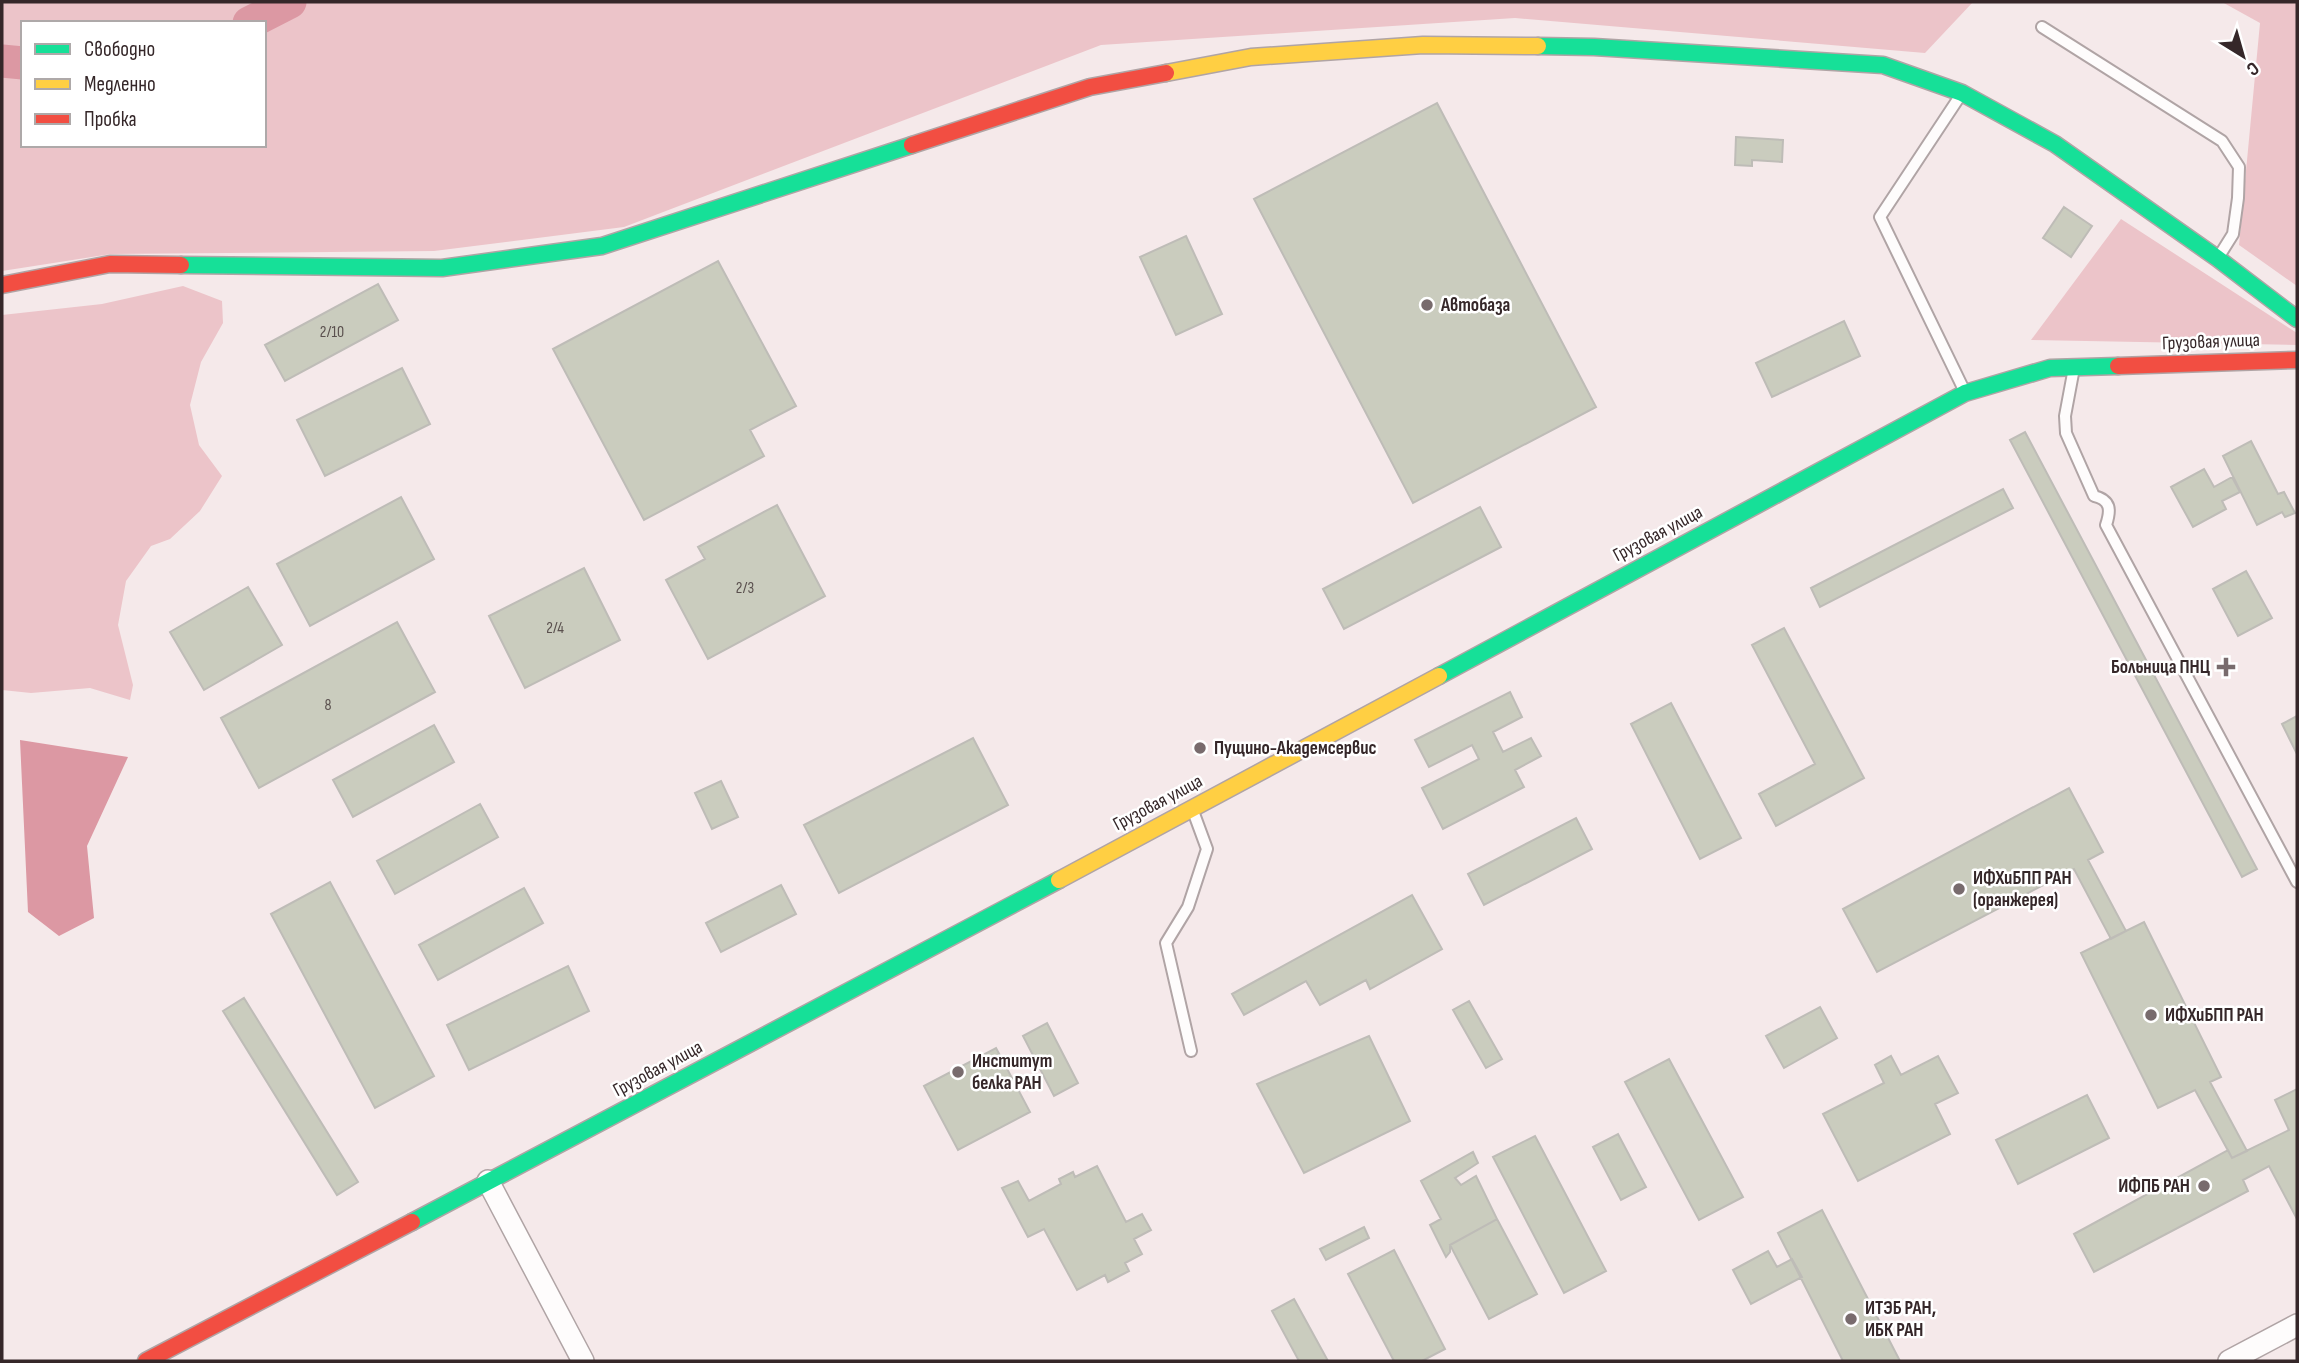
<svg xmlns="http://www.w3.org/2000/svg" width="2299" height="1363" font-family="'Sofia Sans Condensed',sans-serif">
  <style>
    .green { fill: #ecc4c9; fill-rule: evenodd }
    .water { fill: #dc98a3 }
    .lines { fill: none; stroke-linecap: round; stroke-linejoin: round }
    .river { stroke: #dc98a3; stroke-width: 33 }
    .building { fill: #caccbe; stroke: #bebcb7; stroke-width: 2 }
    .lane-casing { stroke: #b0a4a5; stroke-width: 14 }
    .street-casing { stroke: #b0a4a5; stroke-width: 24 }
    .fast-casing { stroke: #b0a4a5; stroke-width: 19 }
    .slow-casing { stroke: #b0a4a5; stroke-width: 19 }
    .jam-casing { stroke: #b0a4a5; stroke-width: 19 }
    .lane { stroke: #fefcfc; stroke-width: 10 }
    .street { stroke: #fefcfc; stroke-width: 21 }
    .fast { stroke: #16e098; stroke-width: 16 }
    .slow { stroke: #ffcf43; stroke-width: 16 }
    .jam { stroke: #f24e42; stroke-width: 16 }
    .poi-dot { fill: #786b6d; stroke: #fff; stroke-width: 2.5 }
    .labels { text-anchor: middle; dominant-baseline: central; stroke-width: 5; stroke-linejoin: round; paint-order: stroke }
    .number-label { font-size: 16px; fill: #5a504e }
    .poi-label { font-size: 19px; font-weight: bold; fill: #352729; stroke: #fff; text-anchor: start }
    .street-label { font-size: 19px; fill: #352729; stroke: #fff }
  </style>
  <rect width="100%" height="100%" fill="#f5e9ea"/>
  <path class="green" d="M2 2H1973L1925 53 1515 18 1101 45 624 227 434 251 111 254 2 271ZM23 23H264V145H23Z
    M2222 2H2297V286L2239 245 2260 23Z
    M2121 219 2297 333V345L2031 340Z
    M183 286 222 301 223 323 201 362 190 405 199 445 222 476 200 511 170 539 151 546 126 581 118 625 133 685 130 700 90 688 31 693 2 690V315L102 304Z"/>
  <path class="water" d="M20 740 128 757 87 846 94 918 59 936 28 912Z"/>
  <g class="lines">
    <path class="river" d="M249 23 290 2
      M2 61 23 63"/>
  </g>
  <path class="building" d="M1437 103 1596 407 1413 503 1254 199Z
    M1736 137 1783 140 1782 162 1752 160V166L1735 165Z
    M2064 207 2092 226 2071 257 2043 238Z
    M1186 236 1222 314 1176 335 1140 257Z
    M718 261 796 406 750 430 764 456 644 520 553 349Z
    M378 284 398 320 285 381 265 345Z
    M1844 321 1860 356 1772 397 1756 363Z
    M402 368 430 424 325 476 297 420Z
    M2025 432 2257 869 2242 877 2010 440Z
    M2251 441 2278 494 2284 492 2295 513 2285 517 2282 512 2257 525 2223 456Z
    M2204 469 2214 487 2232 477 2240 492 2222 501 2226 509 2193 527 2171 487Z
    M2003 489 2013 508 1820 607 1811 588Z
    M401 497 434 559 310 626 277 564Z
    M777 505 825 596 708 659 666 580 705 559 698 547Z
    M1480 507 1501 547 1344 629 1323 589Z
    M584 568 620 640 525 688 489 616Z
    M2246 571 2272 618 2238 636 2213 589Z
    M248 587 282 645 204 690 170 632Z
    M397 622 435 692 259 788 221 718Z
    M1784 628 1864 778 1776 826 1759 794 1815 764 1752 645Z
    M1510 692 1522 717 1493 732 1503 752 1531 738 1541 756 1515 770 1524 787 1443 829 1422 788 1479 759 1472 745 1429 767 1415 740Z
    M1671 703 1741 838 1700 859 1631 724Z
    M2297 716V754L2282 724Z
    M434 725 454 762 353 817 333 780Z
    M973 738 1008 805 839 893 804 825Z
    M721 781 738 817 712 829 695 793Z
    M2069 788 2103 852 2088 860 2126 931 2111 939 2074 869 1877 972 1843 909Z
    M480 804 498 837 395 894 377 861Z
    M1576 818 1592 849 1484 905 1468 874Z
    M330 882 434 1076 375 1108 271 914Z
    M781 885 796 914 721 952 706 923Z
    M524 888 543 923 438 980 419 945Z
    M1412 895 1442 949 1370 989 1366 980 1320 1005 1306 981 1244 1015 1232 994Z
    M2144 922 2221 1077 2210 1082 2247 1151 2232 1158 2195 1090 2158 1108 2081 953Z
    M568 966 589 1011 469 1070 447 1025Z
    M244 998 358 1182 337 1195 223 1011Z
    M1469 1001 1502 1059 1486 1068 1453 1010Z
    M1820 1007 1837 1038 1784 1068 1766 1036Z
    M1047 1023 1078 1083 1054 1096 1023 1036Z
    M1369 1036 1410 1121 1304 1173 1257 1084Z
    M996 1048 1030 1112 958 1150 924 1086Z
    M1891 1056 1901 1075 1938 1056 1958 1093 1935 1104 1950 1134 1858 1181 1823 1114 1884 1083 1875 1065Z
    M1669 1059 1743 1197 1699 1220 1625 1082Z
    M2297 1089V1219L2269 1166 2243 1180 2248 1191 2094 1272 2074 1234 2228 1150 2232 1158 2289 1130 2275 1100Z
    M2087 1095 2109 1138 2018 1184 1996 1140Z
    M1618 1134 1646 1187 1621 1200 1593 1147Z
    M1535 1136 1606 1271 1564 1293 1493 1157Z
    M1473 1152 1478 1163 1455 1178 1461 1185 1476 1176 1497 1219 1450 1245V1252L1446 1257 1430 1225 1441 1219 1421 1181Z
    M1097 1166 1126 1222 1142 1214 1151 1230 1134 1239 1142 1254 1125 1263 1129 1271 1108 1282 1105 1275 1077 1290 1044 1229 1028 1237 1002 1188 1018 1181 1029 1201 1061 1184 1059 1179 1073 1172 1075 1177Z
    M1822 1210 1900 1361H1843L1778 1233Z
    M1497 1219 1537 1294 1489 1319 1450 1245Z
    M1364 1227 1369 1238 1326 1260 1320 1249Z
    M1394 1250 1445 1349 1422 1361H1394L1348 1274Z
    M1768 1251 1777 1267 1792 1259 1802 1277 1751 1304 1733 1270Z
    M1294 1299 1328 1361H1299L1272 1311Z"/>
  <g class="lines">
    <g class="lane-casing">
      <path id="lane" d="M2042 27 2222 141 2239 167 2238 198 2233 234 2218 258
        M1960 96 1880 217 1965 392
        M2074 368 2065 416 2066 433 2094 496C2111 500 2111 510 2106 525L2297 882
        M1191 1051 1166 943 1188 907 1207 849 1193 811"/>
    </g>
    <g class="street-casing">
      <path id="street" d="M488 1181 583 1361
        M2229 1361 2297 1325"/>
    </g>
    <g class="fast-casing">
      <path id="fast" d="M1538 46 1594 47 1883 65 1962 93 2055 144 2217 258 2297 319
        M181 265 442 268 602 246 912 145
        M1439 676 1965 393 2050 368 2118 366
        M412 1222 1059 880"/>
    </g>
    <g class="slow-casing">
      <path id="slow" d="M1166 73 1251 57 1423 45 1538 46
        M1059 880 1439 676"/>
    </g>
    <g class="jam-casing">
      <path id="jam" d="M912 145 1090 87 1166 73
        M2 285 110 264 181 265
        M2118 366 2297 360
        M146 1361 412 1222"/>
    </g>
    <use href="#lane" class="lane"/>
    <use href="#street" class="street"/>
    <use href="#fast" class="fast"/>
    <use href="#slow" class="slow"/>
    <use href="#jam" class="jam"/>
  </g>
  <g class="poi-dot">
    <circle cx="1427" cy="305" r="7"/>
    <path d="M2222.5 656.5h7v7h7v7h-7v7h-7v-7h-7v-7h7z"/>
    <circle cx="1200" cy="748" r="7"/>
    <circle cx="1959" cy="889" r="7"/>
    <circle cx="2151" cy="1015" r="7"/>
    <circle cx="958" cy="1072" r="7"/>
    <circle cx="2204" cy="1186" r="7"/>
    <circle cx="1851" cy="1319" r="7"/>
  </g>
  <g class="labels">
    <g class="number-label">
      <text x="332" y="332">2/10</text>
      <text x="745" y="588">2/3</text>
      <text x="555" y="628">2/4</text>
      <text x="328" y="705">8</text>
    </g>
    <g class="poi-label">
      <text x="1441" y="305">Автобаза</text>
      <text x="2210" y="667" text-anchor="end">Больница ПНЦ</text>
      <text x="1214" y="748">Пущино-Академсервис</text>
      <text x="1973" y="878">ИФХиБПП РАН<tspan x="1973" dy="22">(оранжерея)</tspan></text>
      <text x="2165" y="1015">ИФХиБПП РАН</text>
      <text x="972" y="1061">Институт<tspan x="972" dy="22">белка РАН</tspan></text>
      <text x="2190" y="1186" text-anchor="end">ИФПБ РАН</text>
      <text x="1865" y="1308">ИТЭБ РАН,<tspan x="1865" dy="22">ИБК РАН</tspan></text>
    </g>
    <g class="street-label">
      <text transform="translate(2211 342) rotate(-2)">Грузовая улица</text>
      <text transform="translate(1658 534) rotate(-28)">Грузовая улица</text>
      <text transform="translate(1158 803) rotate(-28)">Грузовая улица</text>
      <text transform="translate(658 1069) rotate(-28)">Грузовая улица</text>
    </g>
  </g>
  <rect width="2299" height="1363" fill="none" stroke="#352729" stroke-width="7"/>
  <rect x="21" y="21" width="245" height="126" fill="#ffffff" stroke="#aea9a9" stroke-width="2"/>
  <rect x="35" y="44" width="35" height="10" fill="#16e098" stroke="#aea9a9" stroke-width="2"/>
  <text x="84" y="56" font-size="21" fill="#352729">Свободно</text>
  <rect x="35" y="79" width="35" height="10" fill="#ffcf43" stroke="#aea9a9" stroke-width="2"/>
  <text x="84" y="91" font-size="21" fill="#352729">Медленно</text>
  <rect x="35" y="114" width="35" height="10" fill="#f24e42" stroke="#aea9a9" stroke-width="2"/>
  <text x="84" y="126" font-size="21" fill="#352729">Пробка</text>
  <g transform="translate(2243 56) rotate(143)" stroke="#ffffff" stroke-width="5" paint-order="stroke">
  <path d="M0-5L12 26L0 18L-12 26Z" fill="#352729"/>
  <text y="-10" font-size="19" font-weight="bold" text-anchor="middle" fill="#352729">С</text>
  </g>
</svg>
